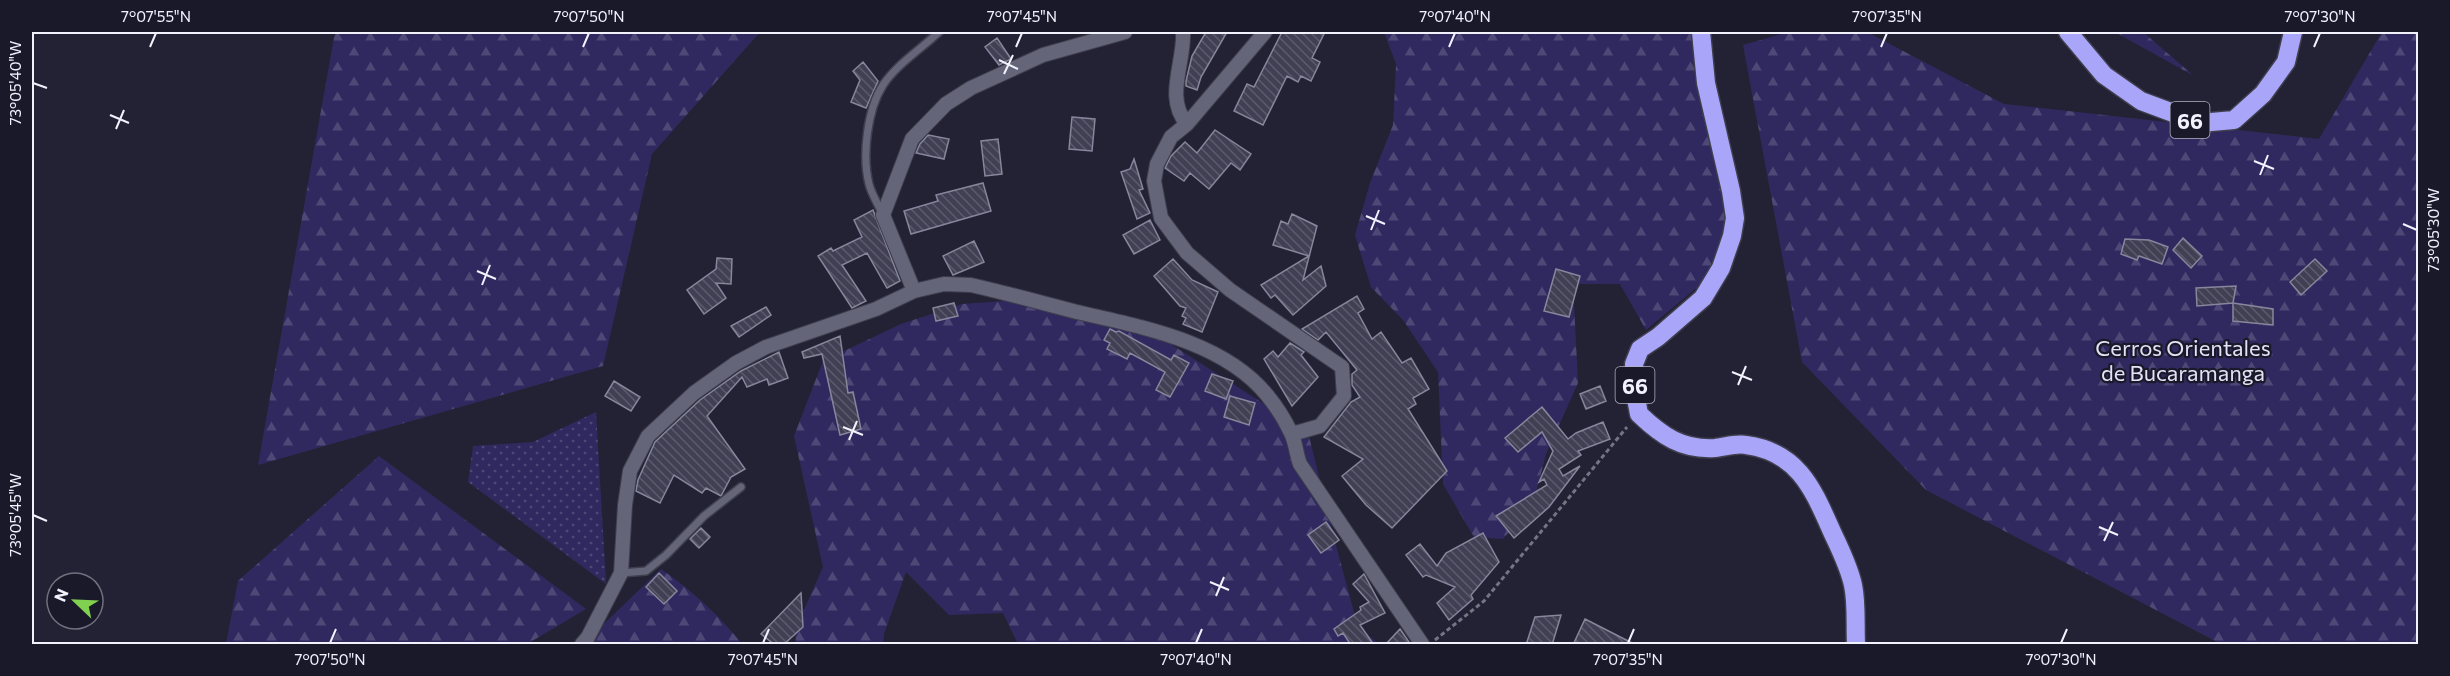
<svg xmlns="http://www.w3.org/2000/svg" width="2450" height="676" font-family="Commissioner,sans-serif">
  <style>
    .grass { fill: url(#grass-dots) }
    .forest { fill: url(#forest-firs) }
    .building { fill: url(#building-back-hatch); stroke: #86869c; stroke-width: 1.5 }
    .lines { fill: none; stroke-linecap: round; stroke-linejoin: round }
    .lane-casing { stroke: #3f3e4d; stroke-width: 10 }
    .street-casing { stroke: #3f3e4d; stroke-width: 16 }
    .highway-casing { stroke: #3f3e4d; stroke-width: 21 }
    .path { stroke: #757484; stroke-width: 3; stroke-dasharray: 4.5 3; stroke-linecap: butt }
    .lane { stroke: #65657a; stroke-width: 7 }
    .street { stroke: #65657a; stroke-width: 14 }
    .highway { stroke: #a9a6fa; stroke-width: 18 }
    .ticks { fill: none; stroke: #f2f2fe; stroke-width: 2 }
    .labels { text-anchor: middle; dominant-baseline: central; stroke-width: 4.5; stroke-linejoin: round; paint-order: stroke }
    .shield { fill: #19192a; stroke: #b1b1be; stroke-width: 1.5 }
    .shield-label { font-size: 21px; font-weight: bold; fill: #f2f2fe }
    .park-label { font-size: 22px; fill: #e2e2f7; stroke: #19192a }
    .neatline { fill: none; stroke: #f2f2fe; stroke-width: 2 }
    .ticks-label { font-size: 15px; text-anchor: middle; fill: #f2f2fe }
  </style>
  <defs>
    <pattern id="grass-dots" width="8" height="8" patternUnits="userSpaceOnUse" patternTransform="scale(1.5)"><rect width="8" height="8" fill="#2f295f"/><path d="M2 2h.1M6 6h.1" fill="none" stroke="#4e4877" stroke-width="1.8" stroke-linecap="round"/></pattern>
    <pattern id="forest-firs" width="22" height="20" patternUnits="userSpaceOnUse" patternTransform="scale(1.5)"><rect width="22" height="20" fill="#2f295f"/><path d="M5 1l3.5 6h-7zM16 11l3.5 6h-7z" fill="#4e4877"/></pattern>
    <pattern id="building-back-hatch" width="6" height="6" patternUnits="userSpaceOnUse" patternTransform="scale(1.5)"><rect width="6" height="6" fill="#403f53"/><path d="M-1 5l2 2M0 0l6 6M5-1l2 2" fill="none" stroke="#5c5b6d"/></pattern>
  </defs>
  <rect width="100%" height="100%" fill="#232234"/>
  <path class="grass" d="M596 412 606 584 468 482 473 446 533 442Z"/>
  <path class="forest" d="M335 32H760L652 154 603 366 258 465Z
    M1384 32H1691L1699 85 1732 214 1713 274 1646 330 1620 284H1573L1578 383 1546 454 1533 504 1503 539 1474 537 1443 484 1438 372 1403 320 1371 287 1355 235 1370 183 1393 125 1396 64Z
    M1789 32H1867L2004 104 2319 139 2382 32H2418V644H2221L1926 490 1802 362 1743 45Z
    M2115 32H2143L2194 76Z
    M1044 298 1112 313 1169 343 1308 432 1335 542 1358 627 1379 644H1018L1003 613 949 615 906 572 884 634 883 644H796L795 630 823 567 794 436 823 361 901 324 962 304Z
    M379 456 586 609 527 644H226L238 581Z
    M661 569C691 590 719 615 742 644H583Z"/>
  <path class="building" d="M1206 32H1227L1201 77 1197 90 1186 86V81L1192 56Z
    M1282 32H1325L1312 58 1320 62 1311 81 1301 76 1298 82 1287 76 1263 125 1234 111 1247 84 1254 87Z
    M997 38 1011 59 999 65 985 47Z
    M863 62 878 81 866 108 851 102 860 80 853 71Z
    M1072 117 1095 119 1092 151 1069 149Z
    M1215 130 1251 154 1240 170 1231 163 1209 189 1190 173 1184 181 1165 168 1171 156 1185 142 1197 153Z
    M928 135 949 139 944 159 916 153 920 144Z
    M998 139 1002 174 985 176 981 141Z
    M1134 159 1143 189 1139 190 1150 213 1137 219 1121 172 1130 169Z
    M983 183 991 211 911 234 904 211 938 201 936 195Z
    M873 210 900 281 887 288 867 253 842 265 866 301 852 308 818 256 831 248 833 251 862 237 854 220Z
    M1292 214 1317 226 1303 280 1321 266 1326 286 1293 315 1275 295 1271 298 1261 285 1309 256 1273 245 1281 221 1288 224Z
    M1150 220 1160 240 1134 254 1123 235Z
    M2183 238 2202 256 2191 268 2173 250Z
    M2125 239 2149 240 2168 247 2162 264 2139 256 2137 260 2121 254Z
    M974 241 984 262 953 275 943 256Z
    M717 258 732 259 731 284 716 283 726 298 704 314 687 290 716 269Z
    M1173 259 1192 280 1218 292 1202 332 1183 324 1186 318 1182 316 1186 308 1180 306 1154 276Z
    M2315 259 2327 271 2301 295 2290 282Z
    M1556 269 1580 276 1569 317 1544 311Z
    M2236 286 2233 303 2197 306 2196 288Z
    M1357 296 1364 309 1358 313 1372 339 1381 332 1402 363 1411 358 1429 389 1413 398 1416 404 1408 409 1447 471 1392 528 1366 505 1342 476 1363 459 1324 437 1351 402 1360 397 1352 385V374L1357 370 1326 332 1318 340 1302 329Z
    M954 303 958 316 936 321 933 308Z
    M2233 303 2273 309V325L2233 321Z
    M766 307 771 315 739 337 731 326Z
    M1110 329 1116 332 1119 331 1171 360 1174 355 1189 363 1170 397 1156 390 1165 372 1130 353 1127 359 1107 349 1110 343 1104 340Z
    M840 336 848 393 853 392 861 429 840 435 822 354 804 358 802 352Z
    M1290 343 1304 352 1301 355 1318 377 1292 406 1264 359 1273 351 1278 357Z
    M779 352 788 378 769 385 767 379 747 387 742 377 707 416 745 469 731 477 721 496 706 488 702 493 674 475 660 503 636 491 638 480 655 442 700 400 741 371Z
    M1212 374 1233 381 1226 399 1205 391Z
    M614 381 640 397 631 411 605 396Z
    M1600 386 1606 401 1586 409 1580 394Z
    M1230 396 1255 403 1249 425 1224 417Z
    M1542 407 1568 439 1576 433 1603 422 1610 439 1578 451 1581 455 1559 469 1563 476 1580 466 1549 507 1514 538 1496 516 1547 485 1544 479 1539 482 1553 451 1542 432 1518 452 1505 438Z
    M1326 522 1339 540 1321 553 1308 535Z
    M701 528 710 537 699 548 690 539Z
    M1483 533 1499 562 1471 595 1473 599 1449 620 1437 603 1455 587 1426 575 1423 577 1406 555 1420 544 1437 566 1446 553Z
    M659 573 677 591 664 604 646 587Z
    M1364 574 1385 613 1360 625 1374 645H1351L1343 633 1338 636 1334 629 1361 610 1360 607 1369 602 1353 584Z
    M801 593 803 627 783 645H775L761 634Z
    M1561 615 1552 645H1526L1535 617Z
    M1585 619 1636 645H1573Z
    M1400 629 1411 645H1385Z"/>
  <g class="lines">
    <g class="lane-casing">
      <path id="lane" d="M882 213C878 204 871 193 869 184 862 156 867 110 883 85 897 64 921 49 939 32
        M621 573 646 571 666 555 704 516 741 487"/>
    </g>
    <g class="street-casing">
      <path id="street" d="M1183 32C1185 62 1164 98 1187 124
        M1265 32 1187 124 1171 137 1157 164 1154 181 1161 218 1187 253 1230 290 1342 367 1344 396 1320 426 1292 434
        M914 291 883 215 912 139 946 104 971 88 1043 55 1125 32
        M582 644 588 637 621 573 625 505 630 471 648 436 694 393 736 363 766 347 876 309 914 291 944 284 971 285C1006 293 1042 303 1077 312 1141 327 1223 341 1267 395 1276 406 1285 420 1291 433 1296 443 1296 454 1300 464L1422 644"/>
    </g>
    <g class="highway-casing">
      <path id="highway" d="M1701 32 1706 83 1731 191 1735 218 1732 236 1721 268 1703 298 1658 337 1640 349 1634 364 1635 393 1639 414C1662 436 1682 450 1715 448 1725 447 1736 443 1746 445 1800 452 1814 492 1833 534 1841 551 1849 567 1853 585 1857 604 1855 625 1856 644
        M2068 32 2104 75 2141 101 2200 123 2234 120 2263 94 2286 62 2293 32"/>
    </g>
    <path class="path" d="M1435 640 1484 601 1627 427"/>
    <use href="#lane" class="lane"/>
    <use href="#street" class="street"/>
    <use href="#highway" class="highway"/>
  </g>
  <path class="ticks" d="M150 47 156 33M583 47 589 33M1016 47 1022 33M1449 47 1455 33M1881 47 1887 33M2314 47 2320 33M999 60 1018 69M1004 74 1013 55M33 83 47 88M110 115 129 123M116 129 124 110M2254 161 2274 169M2260 175 2268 155M1366 216 1385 224M2403 224 2417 230M1371 230 1379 210M477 271 496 279M482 285 490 265M1732 372 1752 380M1738 385 1746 366M843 427 863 435M849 440 857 421M33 515 47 521M2099 527 2118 535M2104 541 2113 522M1210 582 1229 590M1216 596 1224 577M330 643 336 629M763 643 769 629M1196 643 1202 629M1628 643 1634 629M2061 643 2067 629"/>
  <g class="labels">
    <g class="shield">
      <rect x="2170.5" y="102" width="39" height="36" rx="4.5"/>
      <rect x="1615.5" y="367" width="39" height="36" rx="4.5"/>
    </g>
    <g class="shield-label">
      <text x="2190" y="120">66</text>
      <text x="1635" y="385">66</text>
    </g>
    <g class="park-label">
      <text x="2183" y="347">Cerros Orientales<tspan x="2183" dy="25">de Bucaramanga</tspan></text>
    </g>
  </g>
  <rect width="2450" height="676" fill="none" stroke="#19192a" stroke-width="66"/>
  <g transform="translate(75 601) rotate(293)"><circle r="28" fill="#19192a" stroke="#70707f" stroke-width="1.5"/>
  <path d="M0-4.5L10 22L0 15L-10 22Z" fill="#81d050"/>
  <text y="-9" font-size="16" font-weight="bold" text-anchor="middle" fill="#f2f2fe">N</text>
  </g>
  <rect x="33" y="33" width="2384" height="610" class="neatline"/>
  <g class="ticks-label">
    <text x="156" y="22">7°07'55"N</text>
    <text x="589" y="22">7°07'50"N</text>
    <text x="1022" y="22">7°07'45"N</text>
    <text x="1455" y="22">7°07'40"N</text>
    <text x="1887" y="22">7°07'35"N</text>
    <text x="2320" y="22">7°07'30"N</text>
    <text transform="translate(16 83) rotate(-90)" y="5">73°05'40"W</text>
    <text transform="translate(2434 230) rotate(-90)" y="5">73°05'30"W</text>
    <text transform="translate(16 515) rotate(-90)" y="5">73°05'45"W</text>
    <text x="330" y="665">7°07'50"N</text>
    <text x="763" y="665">7°07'45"N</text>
    <text x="1196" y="665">7°07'40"N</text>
    <text x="1628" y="665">7°07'35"N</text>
    <text x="2061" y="665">7°07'30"N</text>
  </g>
</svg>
